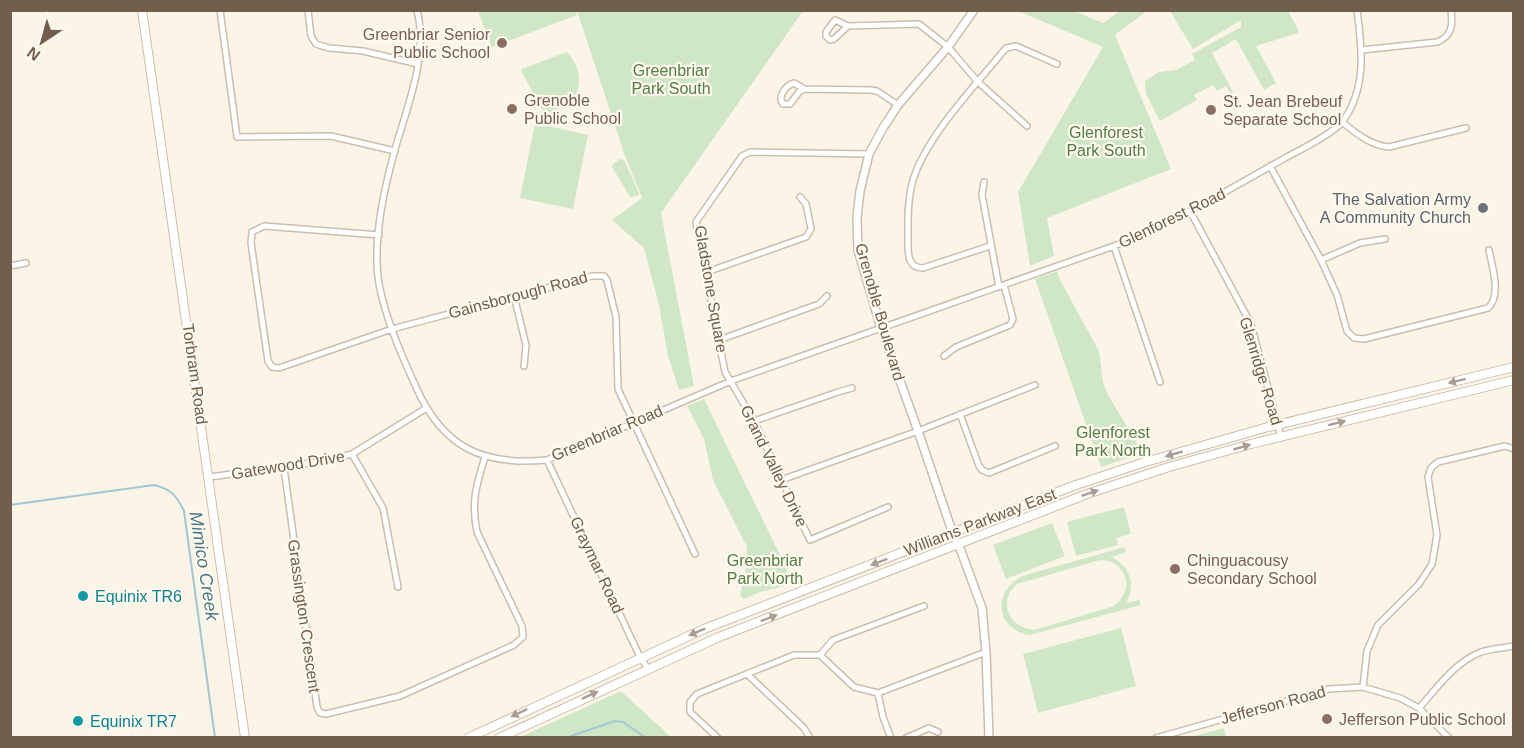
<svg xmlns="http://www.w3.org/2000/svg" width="1524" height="748" font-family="Arial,sans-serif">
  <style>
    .green { fill: #d0e7c7; fill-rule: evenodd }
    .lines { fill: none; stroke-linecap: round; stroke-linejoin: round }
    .stream { stroke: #a4c7d4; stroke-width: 2 }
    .minor-casing { stroke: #ccbeae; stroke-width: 8 }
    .tertiary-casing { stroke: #ccbeae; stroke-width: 10 }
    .secondary-casing { stroke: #cebfac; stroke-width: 10 }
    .minor { stroke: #fff; stroke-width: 5 }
    .tertiary { stroke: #fff; stroke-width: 7 }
    .secondary { stroke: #fff; stroke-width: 8 }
    .oneway { fill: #aa9e94 }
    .education-dot { fill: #8d6e63; stroke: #fef9ed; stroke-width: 2 }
    .worship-dot { fill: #6b7280; stroke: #fef9ed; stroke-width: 2 }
    .culture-dot { fill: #0f9aa8; stroke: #fef9ed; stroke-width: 2 }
    .labels { text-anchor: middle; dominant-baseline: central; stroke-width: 4.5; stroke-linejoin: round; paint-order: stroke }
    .education-label { font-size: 16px; fill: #785e54; stroke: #fef9ed; text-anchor: start }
    .park-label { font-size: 16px; fill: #547d49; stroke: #fef9ed }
    .worship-label { font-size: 16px; fill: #5b616d; stroke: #fef9ed; text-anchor: end }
    .street-label { font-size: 16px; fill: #725e4d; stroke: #fef9ed }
    .culture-label { font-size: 16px; fill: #0d838f; stroke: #fef9ed; text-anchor: start }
    .water-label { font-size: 18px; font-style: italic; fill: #4c798a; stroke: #fef9ed }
  </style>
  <rect width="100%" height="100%" fill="#fbf5e7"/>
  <path class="green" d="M575 10 577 15 492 47 478 11Z
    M577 11H803L661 213 694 386 679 390 668 356 659 305 644 248 612 220 642 198 624 153Z
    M1018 11H1074L1103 23 1120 11H1147L1115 35 1171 169 1047 218 1054 256 1030 266 1018 192 1103 47Z
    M1170 11H1288L1299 31 1298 33 1256 46 1276 83 1264 90 1236 39 1212 53 1233 92 1231 94 1226 86 1217 91 1213 85 1194 95 1197 100 1160 121 1146 94 1145 81 1159 72 1176 70 1195 60 1192 54 1241 27V20L1193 49Z
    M567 52C590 78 579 109 544 113L521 71 522 69Z
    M535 123 588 135 573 209 520 198Z
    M620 159 624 160 639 193 638 196 630 197 612 167 613 164Z
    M1057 271 1059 278 1099 351 1103 383 1108 395 1143 453 1101 467 1035 279Z
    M704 399 794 584 760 592 744 599 740 595 745 576 747 547 713 480 704 439 687 406Z
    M1124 507 1131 534 1116 538 1118 545 1076 556 1067 522Z
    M1052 523 1065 556 1006 579 993 545Z
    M1125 547 1126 552 1112 557C1131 568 1136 584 1126 603L1139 600 1141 605 1030 635C995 629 992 592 1022 576ZM1100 560C1128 561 1135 590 1114 606L1034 630C1009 628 997 601 1017 584Z
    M1121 628 1136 686 1038 713 1023 654Z
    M619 692 623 693 671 737H520Z
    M1224 728 1226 737H1190Z"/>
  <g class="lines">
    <path class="stream" d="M10 505 154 485C171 489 177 496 184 511L215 738
      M565 738 615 721 623 722 646 738"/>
    <g class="minor-casing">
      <path id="minor" d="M220 10 237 137 331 136 395 151
        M308 10 311 36 316 44 329 48 363 51 418 64
        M417 10C429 57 406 109 394 153 383 193 372 243 379 284 386 320 401 354 416 387 443 448 483 466 547 460L731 381 1114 246C1174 222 1229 190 1285 158 1300 150 1333 134 1343 121 1367 88 1362 48 1357 10
        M848 26 834 39 830 40 826 36V32L835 20 848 26 919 24 948 47 978 82 1027 126
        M1362 50 1437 42C1452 36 1453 26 1451 10
        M804 89 799 92 790 104H783C777 97 786 85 794 83L804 89 870 90 877 91 898 105
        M1342 122C1357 134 1370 145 1389 147L1466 128
        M869 154 750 152 742 156 696 222 725 372 754 421 810 540 888 507
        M1270 166 1321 260 1337 295 1347 331 1354 338 1364 339 1488 308C1502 295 1492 267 1489 250
        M984 182 982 195 999 287
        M1190 211 1251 324 1281 437
        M379 235 264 226 252 232 251 243 268 361 272 367 279 368 392 329 592 276H604L607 280 616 317 618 389 695 554
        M990 246 923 268C909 268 908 256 908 245 908 223 907 201 913 180 927 135 976 85 1006 48L1016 46 1057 64
        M1114 246 1160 382
        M1321 260 1360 243 1385 239
        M10 266 26 263
        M707 272 806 237 811 229 806 204 800 197
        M514 296 526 345 524 366
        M719 340 819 304 827 296
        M944 356 956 347 1010 325 1013 319 1004 285
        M960 414 979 466 982 470 989 473 1055 446
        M754 421 838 392 852 388
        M352 454 383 508 398 587
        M547 460 640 657 648 669
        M284 468 317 707 320 713 326 714 400 696 514 645 523 637 522 626 477 532C471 502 476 486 485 457
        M210 477 324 461 352 454 425 409
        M781 480 918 431 1035 385
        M820 655 833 640 924 606
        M747 674 804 728 810 738
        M1363 687 1367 651 1378 625 1419 584 1432 564 1437 535 1428 477 1431 468 1438 462 1505 446 1514 449
        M878 693 883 717 891 738
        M1419 708C1437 688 1455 662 1481 652 1491 649 1503 648 1514 646
        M718 738 690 712V702L697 694 794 655H820L854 687 878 693 986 652
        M906 738 929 728 938 732
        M1156 738 1329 689 1363 687 1400 698 1419 708 1449 738"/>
    </g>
    <g class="tertiary-casing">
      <path id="tertiary" d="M974 10 948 47 898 105 883 128 869 154 860 191 857 218 858 250 881 328 918 431 953 534 961 551 982 608 986 652 989 738"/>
    </g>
    <g class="secondary-casing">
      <path id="secondary" d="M142 10 245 738
        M468 738 704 629 1073 486 1142 463 1268 427 1514 367
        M499 738 719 637 1087 494 1169 467 1251 444 1514 380"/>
    </g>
    <use href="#minor" class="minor"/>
    <use href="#tertiary" class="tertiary"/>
    <use href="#secondary" class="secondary"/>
  </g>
  <defs><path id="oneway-solid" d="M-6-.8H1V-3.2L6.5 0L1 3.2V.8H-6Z" transform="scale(1.5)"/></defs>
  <g class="oneway">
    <use href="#oneway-solid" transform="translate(1457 381) rotate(166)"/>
    <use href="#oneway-solid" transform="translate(1337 423) rotate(-14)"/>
    <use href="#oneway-solid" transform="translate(1242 447) rotate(-16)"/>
    <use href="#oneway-solid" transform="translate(1174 454) rotate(164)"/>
    <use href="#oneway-solid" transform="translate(1090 493) rotate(-19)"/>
    <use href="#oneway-solid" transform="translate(879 562) rotate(159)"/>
    <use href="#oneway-solid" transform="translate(769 618) rotate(-21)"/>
    <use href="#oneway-solid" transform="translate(697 632) rotate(157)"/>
    <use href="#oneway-solid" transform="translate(590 695) rotate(-25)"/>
    <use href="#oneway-solid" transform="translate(519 713) rotate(155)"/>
  </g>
  <g class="education-dot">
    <circle cx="502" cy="43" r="6"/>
    <circle cx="512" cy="109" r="6"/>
    <circle cx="1211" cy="110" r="6"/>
    <circle cx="1175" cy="569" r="6"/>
    <circle cx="1327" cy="719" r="6"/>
  </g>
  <circle class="worship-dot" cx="1483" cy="208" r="6"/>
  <g class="culture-dot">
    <circle cx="83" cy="596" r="6"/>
    <circle cx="78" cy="721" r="6"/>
  </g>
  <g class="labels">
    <g class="education-label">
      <text x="490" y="34" text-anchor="end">Greenbriar Senior<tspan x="490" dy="18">Public School</tspan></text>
      <text x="524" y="100">Grenoble<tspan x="524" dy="18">Public School</tspan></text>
      <text x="1223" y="101">St. Jean Brebeuf<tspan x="1223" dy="18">Separate School</tspan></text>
      <text x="1187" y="560">Chinguacousy<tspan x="1187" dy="18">Secondary School</tspan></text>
      <text x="1339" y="719">Jefferson Public School</text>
    </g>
    <g class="park-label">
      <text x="671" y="70">Greenbriar<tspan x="671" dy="18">Park South</tspan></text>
      <text x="1106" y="132">Glenforest<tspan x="1106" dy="18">Park South</tspan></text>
      <text x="1113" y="432">Glenforest<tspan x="1113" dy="18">Park North</tspan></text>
      <text x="765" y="560">Greenbriar<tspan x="765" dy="18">Park North</tspan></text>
    </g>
    <g class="worship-label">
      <text x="1471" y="199">The Salvation Army<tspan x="1471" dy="18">A Community Church</tspan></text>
    </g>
    <g class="street-label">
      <text transform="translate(1172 218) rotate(-26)">Glenforest Road</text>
      <text transform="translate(711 289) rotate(80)">Gladstone Square</text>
      <text transform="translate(518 295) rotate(-15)">Gainsborough Road</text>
      <text transform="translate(880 312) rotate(74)">Grenoble Boulevard</text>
      <text transform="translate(1261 371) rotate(73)">Glenridge Road</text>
      <text transform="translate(195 374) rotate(82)">Torbram Road</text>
      <text transform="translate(607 433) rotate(-23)">Greenbriar Road</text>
      <text transform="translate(288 465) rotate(-9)">Gatewood Drive</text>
      <text transform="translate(774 466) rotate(64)">Grand Valley Drive</text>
      <text transform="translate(980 522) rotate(-21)">Williams Parkway East</text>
      <text transform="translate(597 565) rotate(65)">Graymar Road</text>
      <text transform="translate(304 616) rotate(82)">Grassington Crescent</text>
      <text transform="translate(1273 705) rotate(-15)">Jefferson Road</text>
    </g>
    <g class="culture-label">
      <text x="95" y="596">Equinix TR6</text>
      <text x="90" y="721">Equinix TR7</text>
    </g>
    <g class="water-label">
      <text transform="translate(204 566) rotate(81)">Mimico Creek</text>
    </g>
  </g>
  <rect width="1524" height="748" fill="none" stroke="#725e4d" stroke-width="24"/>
  <g transform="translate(42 42) rotate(216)" stroke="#fef9ed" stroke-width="4.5" paint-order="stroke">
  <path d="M0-4.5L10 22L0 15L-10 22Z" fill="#725e4d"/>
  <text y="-9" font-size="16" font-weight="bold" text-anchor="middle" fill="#725e4d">N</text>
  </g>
</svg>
